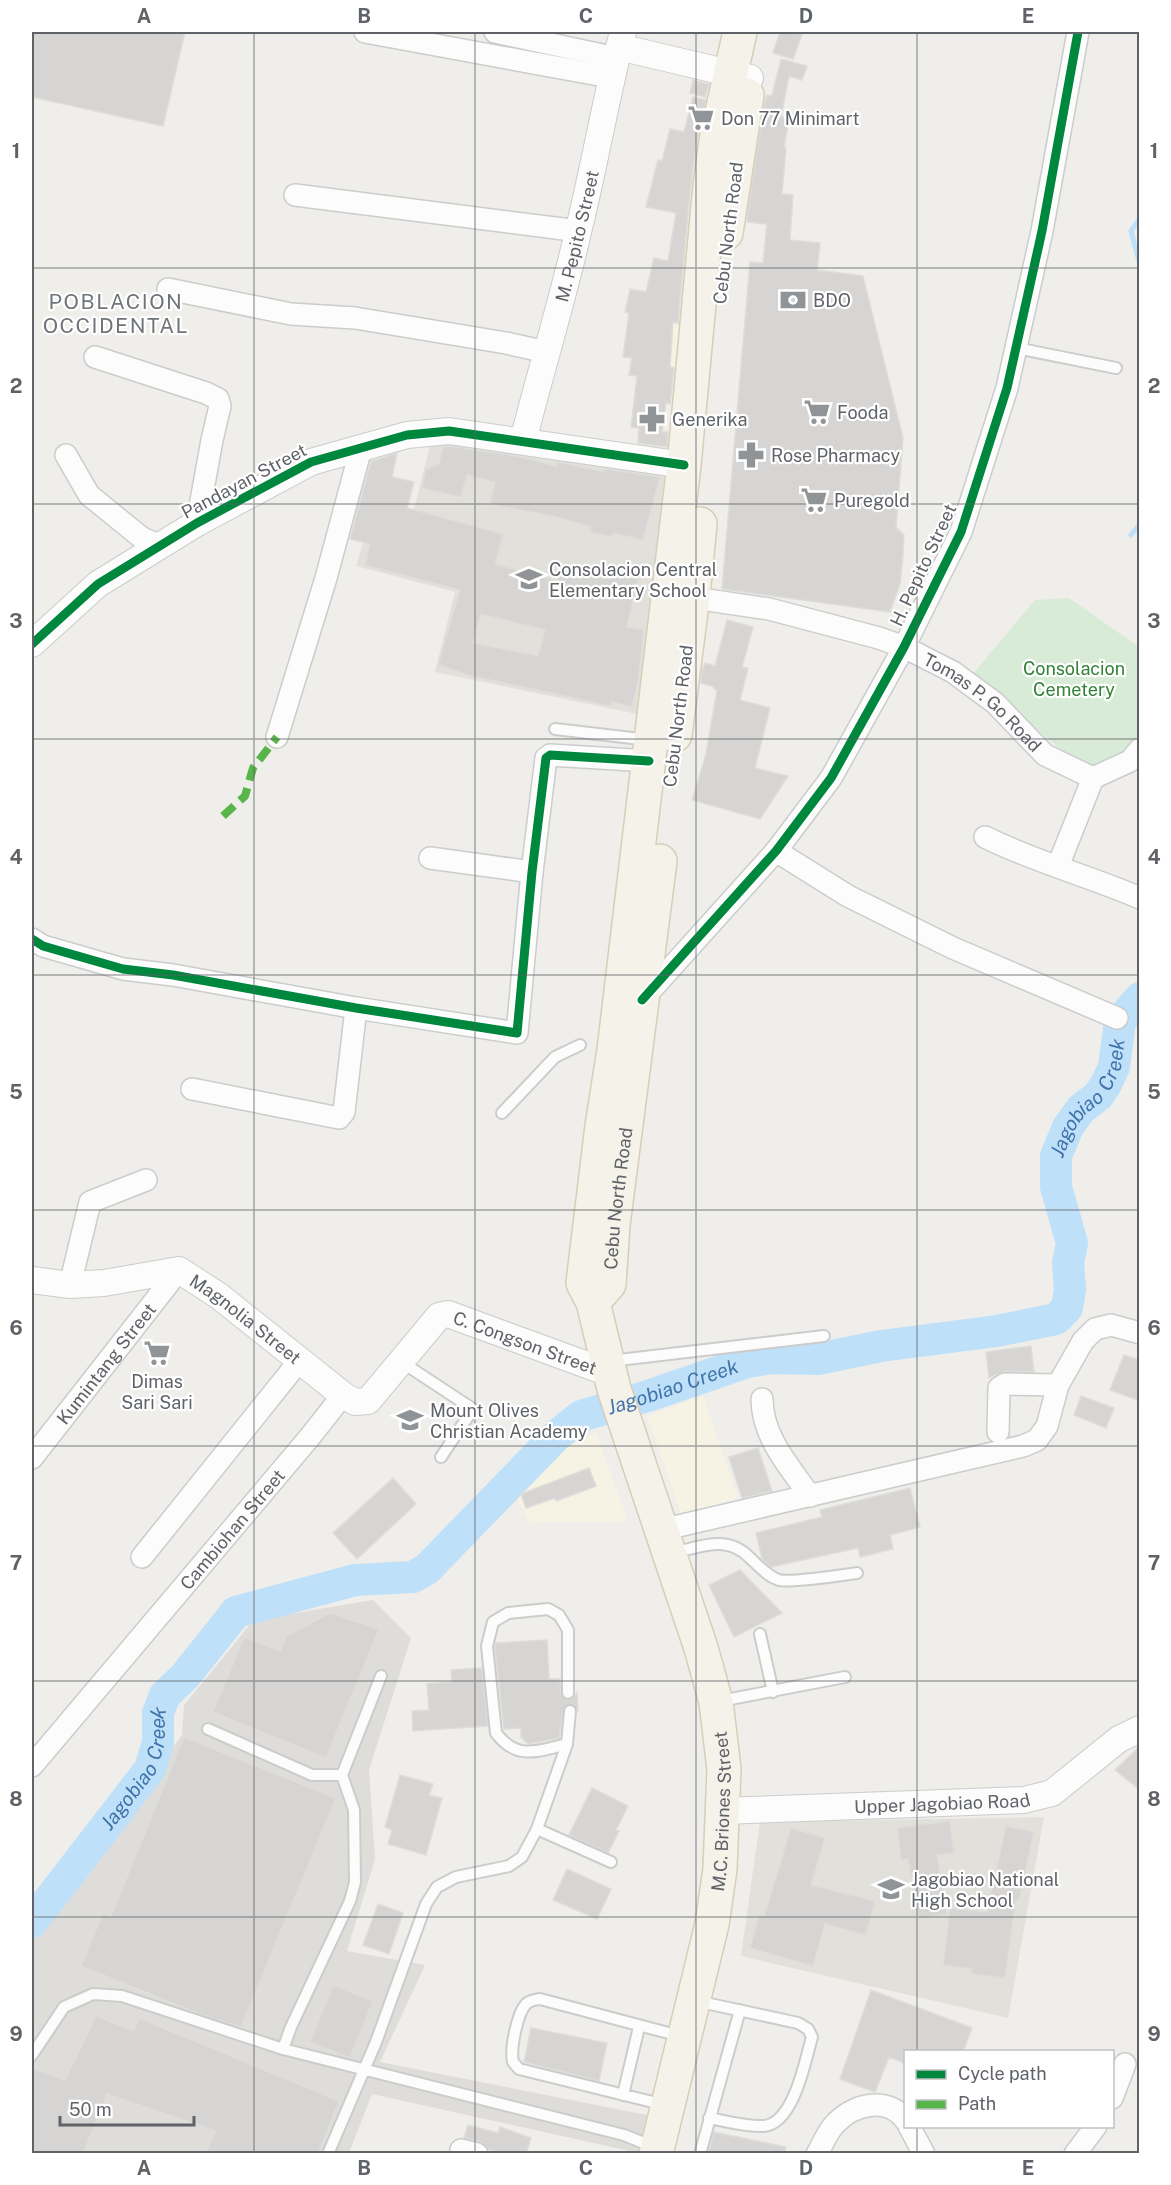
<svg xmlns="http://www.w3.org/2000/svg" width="1171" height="2185" font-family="'Public Sans',sans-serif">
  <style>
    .commercial { fill: #f7f3e4 }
    .industrial { fill: #dfddda }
    .education { fill: #e2e0da }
    .green { fill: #d8ebd6 }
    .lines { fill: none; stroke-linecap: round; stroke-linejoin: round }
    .stream { stroke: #bfe0f9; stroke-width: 5 }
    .river { stroke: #bfe0f9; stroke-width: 32 }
    .building { fill: #d6d5d3; stroke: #deddd9; stroke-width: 1.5; fill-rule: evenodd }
    .service-casing { stroke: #cbcccc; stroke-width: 14 }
    .minor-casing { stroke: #cbcccc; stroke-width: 24 }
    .tertiary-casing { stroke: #cbcccc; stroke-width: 28 }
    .primary-casing { stroke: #d7ceb8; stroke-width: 36 }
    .service { stroke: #fdfcfc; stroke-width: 10 }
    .minor { stroke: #fdfcfc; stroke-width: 21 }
    .tertiary { stroke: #fdfcfc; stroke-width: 26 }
    .primary { stroke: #f4f2e9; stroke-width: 33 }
    .quiet { stroke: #58b549; stroke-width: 8; stroke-dasharray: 15 8; stroke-linecap: butt }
    .cycleway-casing { stroke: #fff; stroke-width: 13 }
    .cycleway { stroke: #00873e; stroke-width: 9 }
    .grid { fill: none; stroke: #5f6368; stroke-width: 1.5; stroke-opacity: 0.55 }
    .labels { text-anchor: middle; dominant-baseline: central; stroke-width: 4.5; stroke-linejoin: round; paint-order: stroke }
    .poi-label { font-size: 18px; fill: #5f6368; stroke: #fff; text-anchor: start }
    .street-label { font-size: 18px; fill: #5f6368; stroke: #fff }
    .park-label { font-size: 18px; fill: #348238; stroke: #fff }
    .water-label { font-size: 20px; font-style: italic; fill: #4174aa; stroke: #fff }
    .quarter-label { font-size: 21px; letter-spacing: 1.5px; fill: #70757a; stroke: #fff }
    .neatline { fill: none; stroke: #5f6368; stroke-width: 2 }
    .grid-label { font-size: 20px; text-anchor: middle; font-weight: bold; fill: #5f6368 }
  </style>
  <rect width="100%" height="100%" fill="#efeeea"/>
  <path class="commercial" d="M646 318 682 326 680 366 640 361Z
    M703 1396 738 1497 682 1517 647 1416Z
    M596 1433 628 1521 529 1523 511 1487 572 1442Z"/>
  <path class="industrial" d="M373 1600 411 1638 369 1770 375 1859 347 1951 425 1965 380 2062 647 2115 639 2153 372 2094 349 2153H32V1937L182 1735 184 1705 254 1620Z"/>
  <path class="education" d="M431 441 665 473 637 714 435 672 455 592 356 566 375 504 413 514Z
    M1044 1817 1008 2018 741 1956 760 1822Z"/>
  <path class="green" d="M1069 598 1139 647V734L1119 758 1095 770 1076 762 972 675 1035 600Z"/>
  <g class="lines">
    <path class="stream" d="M1140 218 1131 231 1140 265
      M1131 535 1140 524"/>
    <path class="river" id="s1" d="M32 1922 150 1769 158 1742V1713L165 1695 185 1676 236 1612 355 1580 413 1577 427 1569 555 1437 581 1416 648 1396 747 1362 771 1358 818 1359 881 1346 997 1331 1056 1319 1067 1308 1070 1289 1068 1263 1072 1243 1056 1187V1156L1068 1127 1081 1109 1098 1096 1106 1084 1114 1067 1120 1021 1140 998"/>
  </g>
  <path class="building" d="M32 32H185L163 126 32 97Z
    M780 32H803L793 59 773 53Z
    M781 59 807 66 802 80 789 76 781 117 789 118 784 148H786L782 194 793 195 790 240 820 243 817 270 863 276 903 438 896 527 904 535 903 555 900 584 890 612 722 589 750 262 763 263 767 224 747 222V218L764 105 767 95 772 96Z
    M693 80 709 84 705 97 690 93Z
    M693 97 706 100 698 131 691 182 678 323 673 322 670 367 674 368 672 387 670 404 666 403 662 432H668L667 447 638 443 639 428 631 427 637 376 629 375 632 358 623 357 629 313 625 312 630 289 646 292 654 258 668 261 676 213 646 207 658 160 662 161 670 129 684 132Z
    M449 446 517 456 556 466 557 462 604 472 605 469 660 477 643 540 613 533 612 537 590 532 591 527 557 517 490 504 495 482 467 475 461 497 422 488 426 469 439 464 443 447Z
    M397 453 392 477 414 482 407 508 503 534 495 564 558 581 561 567 609 579 611 572 638 579 627 627 644 630 638 681 632 707 612 702 611 706 472 676 438 665 460 590 365 565 370 544 350 539 371 461ZM481 614 545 630 538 656 473 643Z
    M727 620 753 627 742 667 748 668 740 700 770 708 755 768 788 776 760 819 692 800 706 754 717 690 714 689V687L701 683 702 671 705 663 715 666Z
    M1031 1346 1034 1372 1005 1371 989 1378 986 1352Z
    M1124 1355 1140 1360V1401L1110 1390Z
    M1081 1396 1114 1408 1106 1428 1074 1415Z
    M758 1448 772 1491 742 1498 729 1457Z
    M589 1468 596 1486 556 1501 555 1498 526 1508 521 1494Z
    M393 1478 416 1504 357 1559 333 1533Z
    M910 1488 920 1527 890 1535 893 1549 860 1557 858 1548 771 1567 762 1559 756 1533 822 1517 820 1510Z
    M740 1570 782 1613 734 1637 709 1585Z
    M330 1613 379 1629 326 1758 213 1712 244 1637 280 1651 286 1636Z
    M547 1640 549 1679H560L561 1694 565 1700 572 1699 577 1693 578 1710 571 1704 564 1707 559 1738 528 1744 521 1737V1728L504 1729 495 1647V1643Z
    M482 1668 488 1726 413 1731 412 1711 429 1710 427 1684 452 1682 451 1670Z
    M184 1737 336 1798 241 2027 202 2015 81 1966 103 1913 111 1916Z
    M1140 1746V1790L1115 1770Z
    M400 1775 433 1784 429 1795 442 1798 426 1855 388 1844 392 1830 385 1827Z
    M592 1788 628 1806 616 1830 619 1831 608 1853 569 1835Z
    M950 1821 954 1853 937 1855 947 1914 919 1919 908 1859 901 1860 897 1828Z
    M1006 1826 1034 1832 1019 1900H1016L1005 1978 971 1974 972 1969 943 1965 950 1908 987 1912Z
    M791 1828 825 1838 811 1885 875 1901 866 1935 825 1924 813 1966 750 1948 759 1916 764 1917Z
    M567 1869 611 1889 597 1919 553 1900Z
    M378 1904 403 1913 389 1954 363 1945Z
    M333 1985 373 2001 350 2058 310 2042Z
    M871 1990 972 2028 963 2052H906V2064L889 2057 875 2092 840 2079Z
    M96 2016 134 2031 139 2018 339 2101 318 2154H205L216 2131 107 2094 83 2154H32V2068L65 2080Z
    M531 2028 607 2043 599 2081 524 2062Z
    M468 2125 498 2133 500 2127 531 2138 526 2154H502L488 2149 481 2142 464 2138Z
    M714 2132 786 2147 785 2154H708Z"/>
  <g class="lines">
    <g class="service-casing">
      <path id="service" d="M1016 348 1116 368
        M555 729 649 740
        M502 1113 555 1057 580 1045
        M400 1361 473 1409 441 1457
        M610 1361 824 1336
        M672 1553C701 1547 727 1534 750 1558 759 1566 767 1576 779 1580 789 1583 843 1575 857 1573
        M760 1634 773 1692
        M381 1676 342 1775 354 1810 355 1882 350 1901 291 2027 283 2049 624 2135 654 2147
        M720 1701 845 1677
        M208 1729 312 1775H342
        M567 1744C538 1751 517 1761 496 1733L487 1646 493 1622 508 1613 548 1609 559 1615 568 1630V1693
        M537 1829 611 1862
        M696 2003 710 2004 798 2023 808 2029 812 2037C805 2061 794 2123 764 2126 746 2127 726 2121 709 2118
        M32 2055 64 2007 93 1994 122 1996 283 2049
        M623 2095 639 2027
        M665 2105 519 2069 513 2062C510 2049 517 2014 526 2004 530 2000 534 2000 540 1999L680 2036
        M328 2154 376 2042 426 1904 437 1887 456 1877 509 1866 522 1857 537 1829 567 1744 570 1711
        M700 2154 740 2010"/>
    </g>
    <g class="minor-casing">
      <g id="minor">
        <path d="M365 32 610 77"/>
        <path d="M495 32 616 58"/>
        <path d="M295 195 579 231"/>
        <path d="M168 289 291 314 355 318 506 343 546 352"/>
        <path d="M95 357 206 393 218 399 220 406 212 440 197 523"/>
        <path d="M66 455 89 495 142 538 159 545"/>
        <path id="s2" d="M681 596 769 609 879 638 904 647 953 672 995 703 1045 755 1093 778 1130 761 1140 749"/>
        <path d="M277 737 326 578 361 448"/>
        <path d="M985 837C1035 862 1089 876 1140 898"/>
        <path d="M776 851 848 896 953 948 1117 1018"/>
        <path d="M430 858 532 872"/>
        <path d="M1058 866 1093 778"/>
        <path d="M32 939 43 946 123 969 173 975 356 1008 517 1033 532 872 546 758 550 755 649 761"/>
        <path d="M642 1000 776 851 831 778 904 647 961 532 1007 388 1042 231 1078 32"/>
        <path d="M192 1089 339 1118 344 1112 356 1008"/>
        <path d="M70 1285 90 1202 146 1180"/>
        <path d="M762 1399C762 1437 790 1467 810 1496"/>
        <path d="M998 1432 999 1388 1005 1384 1058 1385"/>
        <path id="s3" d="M32 1458 179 1270"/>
        <path d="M661 1530 1023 1446 1037 1440 1047 1426 1058 1385 1083 1341 1095 1329 1111 1325 1140 1333"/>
        <path d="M142 1557 300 1360"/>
        <path id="s4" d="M32 1766 309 1438 343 1395"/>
        <path d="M1112 2098 1125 2064"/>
        <path d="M909 2126 924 2154"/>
        <path d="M461 2150 477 2154"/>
        <path d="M817 2154C823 2144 827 2132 835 2124 853 2104 889 2095 906 2121"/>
        <path d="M1075 2154 1096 2126"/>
      </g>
    </g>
    <g class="tertiary-casing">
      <g id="tertiary">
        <path d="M619 47 750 78"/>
        <path id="s5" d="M523 441C541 370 563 299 579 228 595 163 606 97 623 32"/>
        <path d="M32 644 98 584 197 523 311 462 407 435 449 431 684 465"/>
        <path id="s6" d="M32 1280 70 1285 104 1283 179 1270 219 1296 343 1395 355 1402 368 1401 439 1316 448 1314 609 1373"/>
        <path id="s7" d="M723 1811 1024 1800 1052 1793 1119 1739 1140 1729"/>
      </g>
    </g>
    <g class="primary-casing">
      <g id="primary">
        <path d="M726 233 747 95"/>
        <path d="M675 735 693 596 700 524"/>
        <path id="s8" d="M593 1302 609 1284 613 1225 660 861"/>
        <path id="s9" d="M656 2154 712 1924 720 1869 724 1769 716 1702 701 1648 614 1389 593 1302 583 1283 602 1126 614 1050 684 465 710 185 717 134 740 32"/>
      </g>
    </g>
    <use href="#service" class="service"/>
    <use href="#minor" class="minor"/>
    <use href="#tertiary" class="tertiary"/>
    <use href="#primary" class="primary"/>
    <path class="quiet" d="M223 816 245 796 253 768 277 737"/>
    <g class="cycleway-casing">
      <path id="cycleway" d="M32 644 98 584 197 523 311 462 407 435 449 431 684 465
        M32 939 43 946 123 969 173 975 356 1008 517 1033 532 872 546 758 550 755 649 761
        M642 1000 776 851 831 778 904 647 961 532 1007 388 1042 231 1078 32"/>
    </g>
    <use href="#cycleway" class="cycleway"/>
  </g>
  <path class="grid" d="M254 32V2154M475 32V2154M696 32V2154M917 32V2052M32 268H1140M32 504H1140M32 739H1140M32 975H1140M32 1210H1140M32 1446H1140M32 1681H1140M32 1917H1140M917 2126V2154"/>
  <defs>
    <g id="supermarket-bare" transform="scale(2.07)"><path d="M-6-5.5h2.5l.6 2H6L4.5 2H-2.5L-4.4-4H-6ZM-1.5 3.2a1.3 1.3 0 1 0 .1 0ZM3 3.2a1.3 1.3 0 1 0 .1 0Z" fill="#919496" stroke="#fff" stroke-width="2.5" paint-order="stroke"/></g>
    <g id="bank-bare" transform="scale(2.07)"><path d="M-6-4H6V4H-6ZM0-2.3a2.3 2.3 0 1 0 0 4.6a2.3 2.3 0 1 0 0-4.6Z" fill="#919496" stroke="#fff" stroke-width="2.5" paint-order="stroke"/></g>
    <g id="pharmacy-bare" transform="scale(2.07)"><path d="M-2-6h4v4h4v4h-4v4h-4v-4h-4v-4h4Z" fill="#919496" stroke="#fff" stroke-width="2.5" paint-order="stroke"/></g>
    <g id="school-bare" transform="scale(2.07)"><path d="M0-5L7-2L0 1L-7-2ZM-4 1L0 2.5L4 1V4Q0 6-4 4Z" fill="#919496" stroke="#fff" stroke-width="2.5" paint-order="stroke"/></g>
  </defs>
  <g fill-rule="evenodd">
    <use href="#supermarket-bare" x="701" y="118"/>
    <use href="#bank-bare" x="793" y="300"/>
    <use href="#supermarket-bare" x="817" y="412"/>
    <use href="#pharmacy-bare" x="652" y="419"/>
    <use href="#pharmacy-bare" x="751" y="455"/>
    <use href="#supermarket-bare" x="814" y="500"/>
    <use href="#school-bare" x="529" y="579"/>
    <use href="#supermarket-bare" x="157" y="1353"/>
    <use href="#school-bare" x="410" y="1420"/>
    <use href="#school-bare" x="891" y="1889"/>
  </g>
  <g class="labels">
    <g class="poi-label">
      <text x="721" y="118">Don 77 Minimart</text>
      <text x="813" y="300">BDO</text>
      <text x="837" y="412">Fooda</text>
      <text x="672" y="419">Generika</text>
      <text x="771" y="455">Rose Pharmacy</text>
      <text x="834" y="500">Puregold</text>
      <text x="549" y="569">Consolacion Central<tspan x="549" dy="21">Elementary School</tspan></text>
      <text x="157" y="1381" text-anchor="middle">Dimas<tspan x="157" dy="21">Sari Sari</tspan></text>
      <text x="430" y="1410">Mount Olives<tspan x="430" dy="21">Christian Academy</tspan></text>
      <text x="911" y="1879">Jagobiao National<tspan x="911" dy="21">High School</tspan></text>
    </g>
    <g class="street-label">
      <text transform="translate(728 233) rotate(-83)">Cebu North Road</text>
      <text stroke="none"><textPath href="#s5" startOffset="212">M. Pepito Street</textPath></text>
      <text transform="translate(244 481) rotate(-28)">Pandayan Street</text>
      <text transform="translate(923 565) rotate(-65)">H. Pepito Street</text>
      <text stroke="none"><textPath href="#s2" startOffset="326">Tomas P. Go Road</textPath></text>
      <text transform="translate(678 716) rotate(-83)">Cebu North Road</text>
      <text stroke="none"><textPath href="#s8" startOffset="110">Cebu North Road</textPath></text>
      <text stroke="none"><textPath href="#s6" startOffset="231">Magnolia Street</textPath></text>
      <text stroke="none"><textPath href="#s6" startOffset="584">C. Congson Street</textPath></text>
      <text stroke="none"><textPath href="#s3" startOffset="120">Kumintang Street</textPath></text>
      <text stroke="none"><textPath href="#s4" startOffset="310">Cambiohan Street</textPath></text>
      <text stroke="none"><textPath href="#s7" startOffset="219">Upper Jagobiao Road</textPath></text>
      <text stroke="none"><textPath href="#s9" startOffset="350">M.C. Briones Street</textPath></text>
    </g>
    <g class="park-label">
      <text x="1074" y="668">Consolacion<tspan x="1074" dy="21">Cemetery</tspan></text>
    </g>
    <g class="water-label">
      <text stroke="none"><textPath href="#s1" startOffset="1520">Jagobiao Creek</textPath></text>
      <text stroke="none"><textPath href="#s1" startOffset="890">Jagobiao Creek</textPath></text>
      <text stroke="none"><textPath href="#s1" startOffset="188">Jagobiao Creek</textPath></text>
    </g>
    <g class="quarter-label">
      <text x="116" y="301">POBLACION<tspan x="116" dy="24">OCCIDENTAL</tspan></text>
    </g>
  </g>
  <rect width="1171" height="2185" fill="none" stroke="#ffffff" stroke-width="66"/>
  <rect x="904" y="2050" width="210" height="78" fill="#ffffff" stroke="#bfc1c3" stroke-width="1.5"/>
  <rect x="916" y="2070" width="30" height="9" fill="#00873e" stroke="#bfc1c3" stroke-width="1.5"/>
  <text x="958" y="2080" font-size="18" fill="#5f6368">Cycle path</text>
  <rect x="916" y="2100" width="30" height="9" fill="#58b549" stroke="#bfc1c3" stroke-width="1.5"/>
  <text x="958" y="2110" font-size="18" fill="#5f6368">Path</text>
  <path d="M60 2116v9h134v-9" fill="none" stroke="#5f6368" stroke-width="3"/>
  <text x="69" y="2116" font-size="18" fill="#5f6368" stroke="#ffffff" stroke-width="4.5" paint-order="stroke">50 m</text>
  <rect x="33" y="33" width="1105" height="2119" class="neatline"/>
  <g class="grid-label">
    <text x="144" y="23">A</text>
    <text x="364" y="23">B</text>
    <text x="586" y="23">C</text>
    <text x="806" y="23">D</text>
    <text x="1028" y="23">E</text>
    <text x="16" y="158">1</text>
    <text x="1154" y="158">1</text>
    <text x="16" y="393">2</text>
    <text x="1154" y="393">2</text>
    <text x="16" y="628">3</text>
    <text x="1154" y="628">3</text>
    <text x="16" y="864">4</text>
    <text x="1154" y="864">4</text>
    <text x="16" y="1099">5</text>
    <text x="1154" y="1099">5</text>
    <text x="16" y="1335">6</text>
    <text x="1154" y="1335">6</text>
    <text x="16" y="1570">7</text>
    <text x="1154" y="1570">7</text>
    <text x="16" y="1806">8</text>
    <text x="1154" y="1806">8</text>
    <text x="16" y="2041">9</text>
    <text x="1154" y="2041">9</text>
    <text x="144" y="2175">A</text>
    <text x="364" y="2175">B</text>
    <text x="586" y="2175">C</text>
    <text x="806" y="2175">D</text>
    <text x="1028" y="2175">E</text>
  </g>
</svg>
